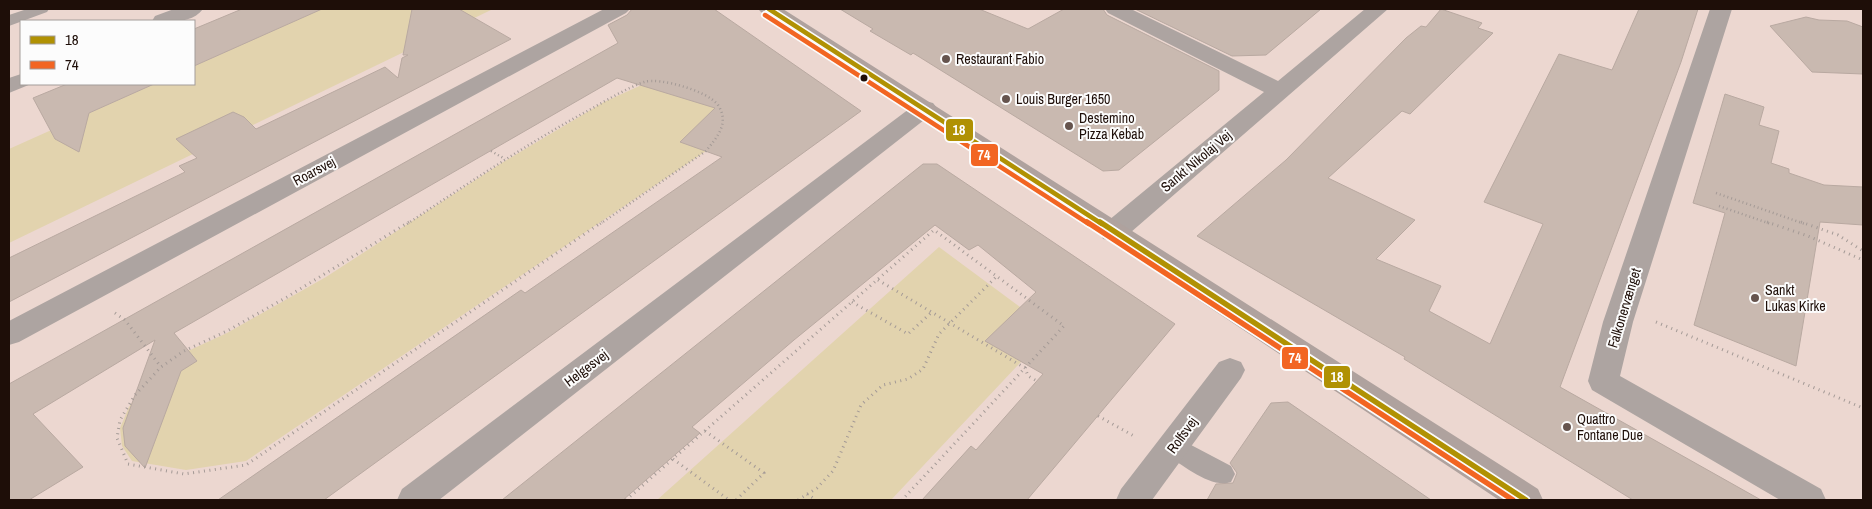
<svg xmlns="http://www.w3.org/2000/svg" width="1872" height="509" font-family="'Archivo Narrow',sans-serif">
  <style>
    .green { fill: #e2d3ae }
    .building { fill: #c9b9b0; stroke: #b9a9a1 }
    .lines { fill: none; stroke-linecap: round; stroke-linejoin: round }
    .path-far1 { stroke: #a49a96; stroke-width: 2.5; stroke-dasharray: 1 3; stroke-linecap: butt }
    .path { stroke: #a49a96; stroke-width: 3; stroke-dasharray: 1 4.5; stroke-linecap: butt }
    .lane { fill: #ada4a1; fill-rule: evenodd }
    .street { fill: #ada4a1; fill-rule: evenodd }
    .secondary { fill: #afa29e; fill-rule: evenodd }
    .bus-1-far1-casing { stroke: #fcfcfc; stroke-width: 8 }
    .bus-1-casing { stroke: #fcfcfc; stroke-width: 9 }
    .bus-2-far1-casing { stroke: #fcfcfc; stroke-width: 8 }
    .bus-2-casing { stroke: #fcfcfc; stroke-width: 9 }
    .bus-1-far1 { stroke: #b09103; stroke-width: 4.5 }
    .bus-1 { stroke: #b09103; stroke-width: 5.5 }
    .bus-2-far1 { stroke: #f26522; stroke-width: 4.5 }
    .bus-2 { stroke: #f26522; stroke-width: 5.5 }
    .poi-dot { fill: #66544e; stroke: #fcfcfc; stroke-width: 2 }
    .bus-dot { fill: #1e0e08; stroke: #fcfcfc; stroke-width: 2 }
    .labels { text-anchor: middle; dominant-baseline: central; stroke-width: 4; stroke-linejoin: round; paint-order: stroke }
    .poi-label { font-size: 14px; fill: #1e0e08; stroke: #fcfcfc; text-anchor: start }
    .street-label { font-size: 14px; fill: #1e0e08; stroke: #fcfcfc }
    .line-badge { stroke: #fcfcfc; stroke-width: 2 }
    .badge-label { font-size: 14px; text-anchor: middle; font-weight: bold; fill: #fff }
  </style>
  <rect width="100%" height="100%" fill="#ecd7d0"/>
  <path class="green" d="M321 9H493L9 243V149L154 84H194V66Z
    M646 83 702 94 721 114 706 151 246 461 186 470 132 461 122 446 120 428 129 407 145 385 175 357 227 333 326 277 500 164 604 102Z
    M939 247 1051 330 891 500H657Z"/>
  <path class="building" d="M242 9H322L194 66V29Z
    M412 9H459L511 39 9 302V258L185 172 179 166 197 158 176 139 233 112 244 117 256 129 385 67 398 78 402 58 408 55H403Z
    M632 9H714L861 111 324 500H218L521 290 525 293 722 157 680 142 715 108 617 78 174 333 197 361 181 371 145 468 125 446 123 428 155 340 33 414 83 467 29 500H9V384L618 43 608 25 627 15Z
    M840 9H979L1028 29 1064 9H1103L1107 15 1219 71V90L1119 170 1103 171 913 53 911 55 870 31 873 29Z
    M1135 9H1321L1266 55 1232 56Z
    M1441 9 1482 23 1478 28 1493 33 1410 114 1402 111 1328 178 1415 220 1376 259 1441 286 1429 311 1490 344 1543 224 1484 202 1559 54 1612 70 1639 9H1698L1681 62 1560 387 1761 500H1633L1404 359 1405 357 1197 236 1286 160 1406 38 1421 26 1426 27Z
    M1806 17 1819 20 1847 21 1863 27V74L1812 72 1770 26Z
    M67 84H154L89 113 79 152 55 139 33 98Z
    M1725 94 1764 107 1759 125 1779 131 1771 163 1789 169V173L1824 185 1863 187V225L1820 222 1796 366 1694 325 1725 213 1693 203Z
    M923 164H937L1175 324 1027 500H922L971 446 976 450 1043 374 985 341 1036 292 978 245 969 250 935 225 794 340 692 427 700 433 623 500H502Z
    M1288 402 1431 500H1207L1216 484 1233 483 1237 473 1230 463 1271 403Z"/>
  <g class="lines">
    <path class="path-far1" d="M491 151 505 159
      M1716 193 1805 224
      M1719 206 1771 224
      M407 224C464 186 521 148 580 115 601 104 622 90 644 82 659 77 708 91 718 105 730 123 717 137 706 151L600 224"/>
    <path class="path" d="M409 222 287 297 227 331 184 351 161 367 135 395 120 420 117 438 128 464 184 474 246 465 602 222
      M1767 222 1808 236 1863 260
      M1801 222 1838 235 1863 251
      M878 280 1025 368 1028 376 1037 381
      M852 302 908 334 932 312
      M115 313 125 320 161 367
      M1656 322 1863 408
      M1098 416 1134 436
      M705 431 764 473 736 500
      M673 459 729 500
      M807 494 816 500
      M626 500 934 230 1064 326 902 500
      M798 500 817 488 833 471 861 405 883 385 908 379 923 369 939 334 997 276"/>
    <path class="lane" d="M27 9H49L47 12 9 26V15Z
      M1174 436 1231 466 1235 474 1231 482C1211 489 1183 465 1165 454L1161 447 1165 440Z"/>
    <path class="street" d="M174 9H203C192 24 168 22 152 21L155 16Z
      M604 9H630L626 13 19 342 9 345V321Z
      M1105 9H1131L1278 81 1365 9H1388L1123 239 1113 241 1103 239 1100 232 1103 225 1264 92 1108 13Z
      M1710 9H1732L1633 322 1620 376 1821 489 1826 500H1780L1592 390 1588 381 1603 322Z
      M21 74V84H31L9 93V78Z
      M925 101 933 103 937 108 933 113 439 500H397L402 489 917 103Z
      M1230 358 1241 362 1245 370 1241 378 1152 500H1116L1121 489 1219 362Z"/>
    <path class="secondary" d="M758 9H783L1538 489 1543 500H1499L917 113 762 13Z"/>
    <g class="bus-1-far1-casing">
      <path id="bus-1-far1" d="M769 9 1102 224"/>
    </g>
    <g class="bus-1-casing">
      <path id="bus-1" d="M1100 222 1526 500"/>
    </g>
    <g class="bus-2-far1-casing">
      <path id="bus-2-far1" d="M765 15 1089 224"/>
    </g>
    <g class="bus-2-casing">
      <path id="bus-2" d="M1087 222 1513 500"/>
    </g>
    <use href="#bus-1-far1" class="bus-1-far1"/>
    <use href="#bus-1" class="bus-1"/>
    <use href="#bus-2-far1" class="bus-2-far1"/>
    <use href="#bus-2" class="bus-2"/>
  </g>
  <g class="poi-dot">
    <circle cx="946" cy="59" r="5"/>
    <circle cx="1006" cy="99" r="5"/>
    <circle cx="1069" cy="126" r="5"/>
    <circle cx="1755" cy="298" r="5"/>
    <circle cx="1567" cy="427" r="5"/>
  </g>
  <circle class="bus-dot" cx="864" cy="78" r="4.5"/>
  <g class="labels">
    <g class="poi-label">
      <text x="956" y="59">Restaurant Fabio</text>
      <text x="1016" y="99">Louis Burger 1650</text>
      <text x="1079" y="118">Destemino<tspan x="1079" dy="16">Pizza Kebab</tspan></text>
      <text x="1765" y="290">Sankt<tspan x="1765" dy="16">Lukas Kirke</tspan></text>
      <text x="1577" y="419">Quattro<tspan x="1577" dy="16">Fontane Due</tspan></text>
    </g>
    <g class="street-label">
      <text transform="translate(1196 161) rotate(-40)">Sankt Nikolaj Vej</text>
      <text transform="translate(314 171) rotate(-28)">Roarsvej</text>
      <text transform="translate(1624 308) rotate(-73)">Falkonervænget</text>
      <text transform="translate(586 368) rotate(-37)">Helgesvej</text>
      <text transform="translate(1182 435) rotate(-54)">Rolfsvej</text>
    </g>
  </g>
  <g class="line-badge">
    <rect x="945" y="118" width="29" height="24" rx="5" fill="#b09103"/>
    <rect x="970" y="143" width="29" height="24" rx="5" fill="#f26522"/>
    <rect x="1281" y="346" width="28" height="24" rx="5" fill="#f26522"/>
    <rect x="1323" y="365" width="28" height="24" rx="5" fill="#b09103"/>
  </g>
  <g class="badge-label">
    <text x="959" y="135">18</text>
    <text x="984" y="160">74</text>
    <text x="1295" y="363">74</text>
    <text x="1337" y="382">18</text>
  </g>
  <rect width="1872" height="509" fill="none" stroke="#1e0e08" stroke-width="20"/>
  <rect x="20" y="20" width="175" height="65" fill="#fcfcfc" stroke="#a39d9a"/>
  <rect x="30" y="36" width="25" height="8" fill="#b09103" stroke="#a39d9a"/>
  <text x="65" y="45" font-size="15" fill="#1e0e08">18</text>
  <rect x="30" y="61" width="25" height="8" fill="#f26522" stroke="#a39d9a"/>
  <text x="65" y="70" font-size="15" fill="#1e0e08">74</text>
</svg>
